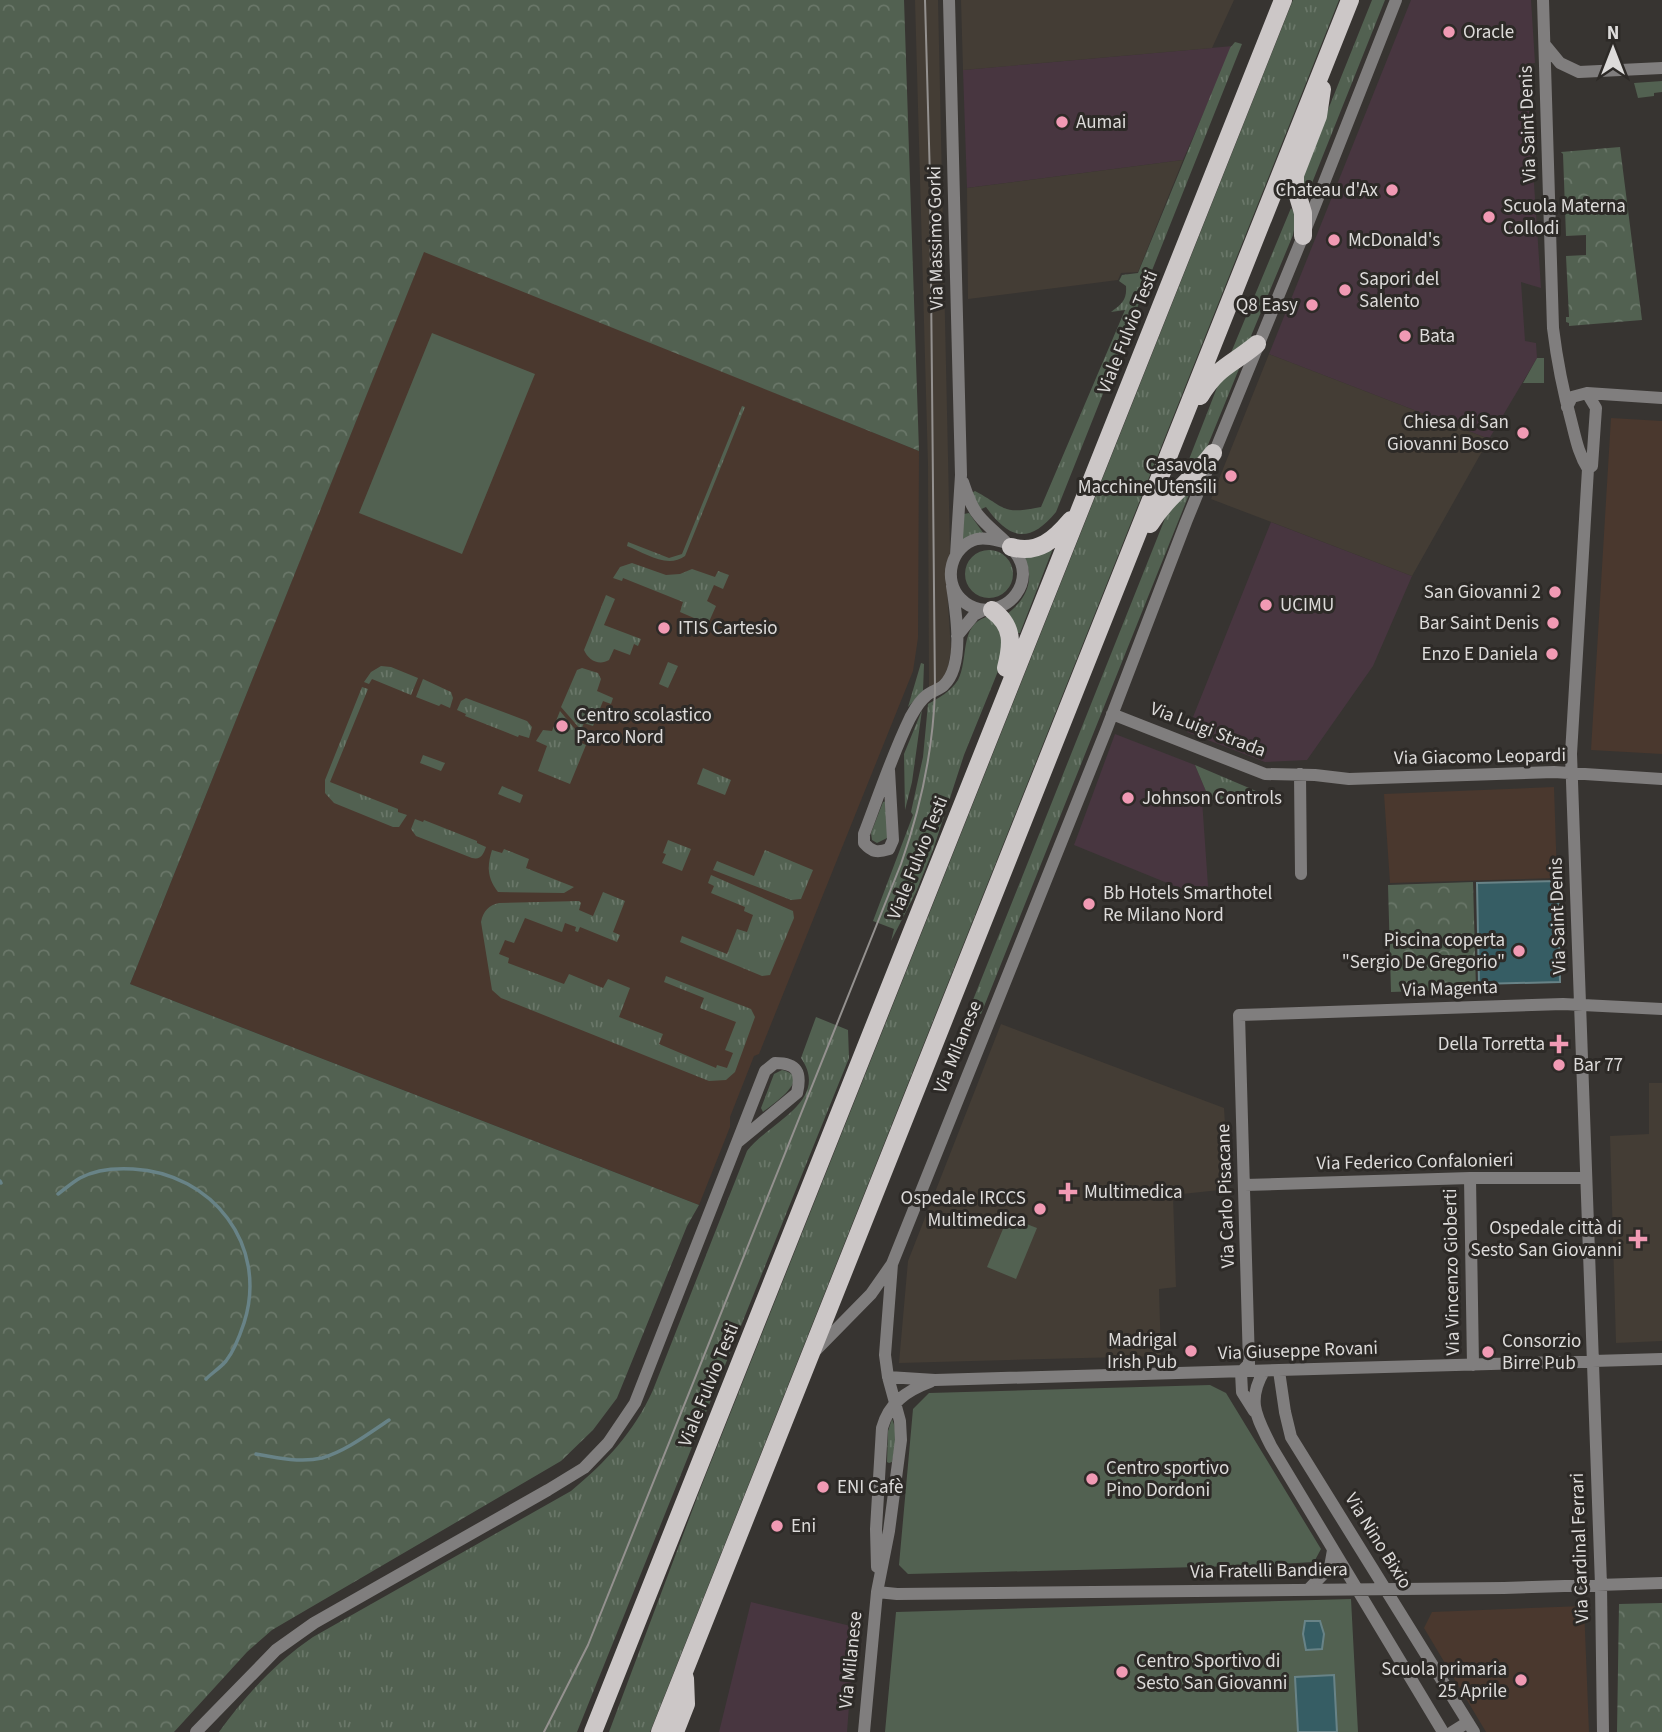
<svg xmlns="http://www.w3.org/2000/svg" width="1662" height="1732" font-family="'Source Sans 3',sans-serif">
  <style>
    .commercial { fill: #483640 }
    .built { fill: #443d35 }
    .education { fill: #4a382e }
    .grass { fill: url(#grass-tufts) }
    .park { fill: url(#park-crowns) }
    .garden { fill: #526151 }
    .water { fill: #365d64; stroke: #688387; stroke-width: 2 }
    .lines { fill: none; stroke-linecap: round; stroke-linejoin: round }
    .stream { stroke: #688387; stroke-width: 3.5 }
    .minor { stroke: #807e7e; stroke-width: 12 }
    .primary { stroke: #ccc7c7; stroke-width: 18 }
    .tram { stroke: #94918f; stroke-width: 2 }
    .poi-dot { fill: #f19ab4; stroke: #2d2a27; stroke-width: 2.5 }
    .labels { text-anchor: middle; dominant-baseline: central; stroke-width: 6; stroke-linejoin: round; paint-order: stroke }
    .poi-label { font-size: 19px; fill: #dddbda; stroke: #2d2a27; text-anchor: start }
    .street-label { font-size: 19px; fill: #dddbda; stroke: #2d2a27 }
  </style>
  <defs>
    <pattern id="grass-tufts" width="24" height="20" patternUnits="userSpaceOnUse" patternTransform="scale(1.75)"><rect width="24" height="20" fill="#526151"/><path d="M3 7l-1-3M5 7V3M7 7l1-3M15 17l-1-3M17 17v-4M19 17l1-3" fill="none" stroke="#6a7769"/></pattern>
    <pattern id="park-crowns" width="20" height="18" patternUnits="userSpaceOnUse" patternTransform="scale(1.75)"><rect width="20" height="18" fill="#526151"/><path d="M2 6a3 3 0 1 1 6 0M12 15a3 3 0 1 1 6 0" fill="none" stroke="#6a7769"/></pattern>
  </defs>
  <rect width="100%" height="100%" fill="#373431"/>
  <path class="commercial" d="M1411 0H1531L1535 63 1526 64 1541 288 1521 282 1525 341 1536 343 1537 358 1489 439 1269 354Z
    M1233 46 1183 160 967 188 963 70Z
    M1271 522 1412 576 1373 666 1307 760 1265 762 1187 732Z
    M1115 734 1195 765 1208 796 1202 800 1209 900 1074 845Z
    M751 1602 855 1627 847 1732H719Z"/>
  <path class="built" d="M915 0H938L948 457 950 553 947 589 951 650 947 673 939 682 929 688 928 465Z
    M961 0H1234L1212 48 963 70Z
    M1183 160 1138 272 1121 273 1118 280 968 299 967 188Z
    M1269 354 1489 439 1412 576 1211 499Z
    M1001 1024 1224 1108 1229 1189 1173 1195 1176 1287 1159 1289 1161 1356 899 1363 908 1261Z
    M1649 1083H1662V1341L1616 1343 1610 1136 1649 1134Z"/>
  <path class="education" d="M424 251 919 451 918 638 913 671 759 1054 754 1056 730 1117V1127L699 1205 130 984Z
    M1611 418 1662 421V754L1591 750Z
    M1554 787 1557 878 1390 883 1384 794Z
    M1584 1606 1589 1732H1486L1424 1628 1432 1612Z"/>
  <path class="grass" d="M1293 0H1339L650 1732H609L701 1487Z
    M1372 0H1385L1312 183 1314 188 1310 196 1300 186 1301 177Z
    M1235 42 1242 44 1056 512C1029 545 1009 539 986 507L979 510 970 494 975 491C1007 508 1001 515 1041 507L1125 310 1111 312C1122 304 1127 300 1126 286L1119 281 1122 275 1138 273 1230 48Z
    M1291 208C1298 216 1295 225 1293 235L1251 336 1254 337 1228 360Z
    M1243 359 1203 457 1179 485 1218 385Z
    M742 406 745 407 685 556C667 569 645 553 627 546L628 542 669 558 682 554Z
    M1186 491 1190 492 981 1014 969 1010 1166 516Z
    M969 513 984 534 962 541 964 514Z
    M1051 549 1052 551 1020 633H1017L1006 615C1026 600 1036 579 1024 557Z
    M965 574a24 24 0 1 1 48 0a24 24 0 1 1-48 0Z
    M632 563 666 575 680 574 692 569 715 577 718 571 729 575 723 589 714 585 707 601 716 606 708 624 680 612 683 602 623 578 622 581 613 578 620 567Z
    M606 595 615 599 604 625 641 639 638 646 634 644 630 655 614 649 609 660C599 666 588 660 584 650Z
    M986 617H994L1007 649 964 755 934 847 916 892 891 941 894 929 873 921 913 815 911 812 923 757 928 704C940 697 950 692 958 680 969 659 959 626 986 617Z
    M668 662 678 666 668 688 659 684Z
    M921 663 924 664 923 691 908 707Z
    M381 666 391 667 418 678 411 695 372 679 369 684 364 682 371 672Z
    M582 668 598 673 601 679 597 691 613 698 611 704 603 701 593 726 584 723 581 730 561 707 577 670Z
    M423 679 451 692 453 698 450 708 441 704 439 706 416 697Z
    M362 687 368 689 330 782 398 809V812L407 815 399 827H393L334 803 325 793V780Z
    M466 698 527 721 532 727 529 738 519 735 518 737 465 716 466 714 457 710 461 701Z
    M922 710 912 782 905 810 904 754Z
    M560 711 579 734 577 741 586 745 570 784 538 771 547 746 536 741 543 730 552 731Z
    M423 755 445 763 441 771 420 763Z
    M1195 765 1277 800H1202L1208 796Z
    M703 768 731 780 725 795 697 784Z
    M502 786 523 795 520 803 498 794Z
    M887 801V838L877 843 872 840 871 833 883 802Z
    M415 819 423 822 424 820 477 841V843L486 847C483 855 481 860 472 858L416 836 411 829Z
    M668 840 691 849 682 871 662 863 666 854 663 853Z
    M504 849 529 859 526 868 574 887 564 893 498 892C487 878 487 866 492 850L502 853Z
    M765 850 813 870 801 899 791 900 713 870 717 861 754 876Z
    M711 875 793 911 794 918 770 975 762 976 680 942 682 936 727 954 737 929 747 932 753 915 744 911 745 907 711 893 714 886 708 883Z
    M603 892 625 901 613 932 620 935 617 942 580 927 578 932 575 931 576 927 565 923 562 932 525 918 514 943 505 940 499 954 509 958 508 963 564 984 569 974 603 988 608 979 630 988 619 1017 663 1034 659 1044 716 1068 717 1065 727 1068 733 1053 725 1050 736 1022 700 1008 704 998 664 982 666 976 751 1009 755 1017 735 1072 726 1080 709 1081 501 998 492 990 481 922C483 911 489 905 499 903L579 901 581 903 579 910 593 916Z
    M816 1017 848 1030 849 1058 577 1732H219C245 1696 276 1662 313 1637L571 1491C606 1462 634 1432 653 1390L747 1151C768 1123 831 1101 801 1058Z
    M782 1070C814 1077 772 1105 763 1112L761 1108 774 1074Z
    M892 1419C898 1432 895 1448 892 1462L889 1463 887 1462 888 1431Z"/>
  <path class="park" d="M0 0H904L919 451 424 252 130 984 699 1205 687 1226 617 1398 593 1430 561 1461 272 1630 247 1652 174 1732H0Z
    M1620 147 1642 320 1569 326V323L1566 322V317H1569L1566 256 1586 255V235L1566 236 1563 154 1561 152Z
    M1473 882 1476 989 1391 992 1388 885Z
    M1662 1603V1732H1617L1619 1604Z"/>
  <path class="garden" d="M1662 81V92L1654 93V96L1638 98 1634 83Z
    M432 333 535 374 462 554 359 513Z
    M1537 358H1544V383H1523Z
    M1008 1217 1037 1228 1016 1279 987 1267Z
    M1210 1385 1226 1393 1321 1549 1314 1562 1240 1566 908 1574 899 1565 913 1409 929 1393Z
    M1351 1599 1358 1732H885L896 1612Z"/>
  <path class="water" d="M1558 881 1560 982 1479 984 1477 883Z
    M1305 1621H1320L1324 1634 1322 1649 1306 1650 1303 1634Z
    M1334 1675 1337 1732H1298L1295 1677Z"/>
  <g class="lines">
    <path class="stream" d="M0 1181 1 1183
      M58 1194C66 1188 73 1182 80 1178 95 1170 116 1168 133 1169 212 1173 269 1245 244 1323 240 1335 234 1351 226 1361 220 1368 212 1373 206 1379
      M256 1454C277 1458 301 1463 322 1458 346 1451 368 1434 389 1420"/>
    <path class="minor" d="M949 0 961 475 956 555
      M1543 0 1553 328C1557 361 1563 391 1572 424 1576 440 1579 455 1588 469
      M1546 46 1560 63 1579 72 1662 68
      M1587 393 1596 408 1592 466 1588 469 1571 754 1601 1585 1603 1732
      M1567 407 1572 397 1587 393 1662 398
      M963 482C967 494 971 507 979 516 993 534 1023 549 1023 574 1022 605 983 622 961 599 942 580 951 546 977 539 987 537 995 540 1003 542
      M957 636 974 615 984 610
      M1112 714 1265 774 1315 775 1349 779 1554 772 1662 779
      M889 770 893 840 889 849C877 853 872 852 864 843V834C879 795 892 755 910 718 914 711 919 701 926 696 931 691 939 690 944 685 965 665 956 612 952 586
      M1300 774 1301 874
      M1470 1178 1473 1365
      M1245 1185 1470 1178H1586
      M816 1350 871 1294 892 1264
      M1264 1371C1246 1402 1257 1417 1271 1446L1443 1732
      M1279 1371 1285 1412 1291 1437 1474 1732
      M1241 1372 1249 1364 1239 1015 1563 1004 1662 1009
      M1241 1372 1242 1392 1254 1411
      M888 1377 935 1380 1662 1359
      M877 1567 876 1529 882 1428C889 1403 906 1391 930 1382
      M1309 1589 1330 1567 1333 1550
      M877 1592 897 1594 1504 1588 1662 1583
      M196 1732 276 1650 314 1623 548 1490 584 1468 608 1443 635 1403 765 1071 775 1063C797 1063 802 1072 797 1093L738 1142
      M864 1732 877 1592 889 1531 901 1440 900 1421 888 1377 885 1355 892 1264 1107 728 1186 522 1303 236 1396 0
      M1452 1732 1468 1722"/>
    <path class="primary" d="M1303 236V213L1295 186V175L1318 116 1322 89
      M1200 396C1218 366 1232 365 1257 344
      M1150 524C1167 496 1194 479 1213 453
      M1011 547C1038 555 1055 539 1071 520
      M992 610C1014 626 1012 644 1006 668
      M593 1732 1283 0
      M660 1732 1350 0
      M675 1732 686 1704 685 1678"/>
    <path class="tram" d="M544 1732 588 1645 901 864C921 807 933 751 935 691L930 179 925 0"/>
  </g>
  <g class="poi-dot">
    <circle cx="1449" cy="32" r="7"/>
    <circle cx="1062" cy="122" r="7"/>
    <circle cx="1392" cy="190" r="7"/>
    <circle cx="1489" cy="217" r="7"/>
    <circle cx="1334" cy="240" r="7"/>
    <circle cx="1345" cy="290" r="7"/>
    <circle cx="1312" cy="305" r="7"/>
    <circle cx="1405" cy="336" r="7"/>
    <circle cx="1523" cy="433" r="7"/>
    <circle cx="1231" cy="476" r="7"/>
    <circle cx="1555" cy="592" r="7"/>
    <circle cx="1266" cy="605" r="7"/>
    <circle cx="1553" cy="623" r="7"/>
    <circle cx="664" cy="628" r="7"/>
    <circle cx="1552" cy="654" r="7"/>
    <circle cx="562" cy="726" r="7"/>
    <circle cx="1128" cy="798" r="7"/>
    <circle cx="1089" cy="904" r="7"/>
    <circle cx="1519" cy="951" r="7"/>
    <path d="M1555.5 1033.5h7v7h7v7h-7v7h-7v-7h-7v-7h7z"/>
    <circle cx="1559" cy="1065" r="7"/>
    <path d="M1064.5 1181.5h7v7h7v7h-7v7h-7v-7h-7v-7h7z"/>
    <circle cx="1040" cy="1209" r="7"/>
    <path d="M1634.5 1228.5h7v7h7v7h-7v7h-7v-7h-7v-7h7z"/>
    <circle cx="1191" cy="1351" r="7"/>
    <circle cx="1488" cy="1352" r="7"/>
    <circle cx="1092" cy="1479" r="7"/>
    <circle cx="823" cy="1487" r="7"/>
    <circle cx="777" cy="1526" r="7"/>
    <circle cx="1122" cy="1672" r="7"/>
    <circle cx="1521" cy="1680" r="7"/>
  </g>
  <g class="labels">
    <g class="poi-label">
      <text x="1463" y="32">Oracle</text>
      <text x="1076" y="122">Aumai</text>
      <text x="1378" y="190" text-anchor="end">Chateau d'Ax</text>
      <text x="1503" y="206">Scuola Materna<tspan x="1503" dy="22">Collodi</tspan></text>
      <text x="1348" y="240">McDonald's</text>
      <text x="1359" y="279">Sapori del<tspan x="1359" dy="22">Salento</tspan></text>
      <text x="1298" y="305" text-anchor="end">Q8 Easy</text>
      <text x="1419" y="336">Bata</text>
      <text x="1509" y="422" text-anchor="end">Chiesa di San<tspan x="1509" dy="22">Giovanni Bosco</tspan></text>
      <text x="1217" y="465" text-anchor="end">Casavola<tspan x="1217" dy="22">Macchine Utensili</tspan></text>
      <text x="1541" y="592" text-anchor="end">San Giovanni 2</text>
      <text x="1280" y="605">UCIMU</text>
      <text x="1539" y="623" text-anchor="end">Bar Saint Denis</text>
      <text x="678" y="628">ITIS Cartesio</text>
      <text x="1538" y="654" text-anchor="end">Enzo E Daniela</text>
      <text x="576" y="715">Centro scolastico<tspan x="576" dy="22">Parco Nord</tspan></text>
      <text x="1142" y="798">Johnson Controls</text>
      <text x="1103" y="893">Bb Hotels Smarthotel<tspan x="1103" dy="22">Re Milano Nord</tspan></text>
      <text x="1505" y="940" text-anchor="end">Piscina coperta<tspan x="1505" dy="22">"Sergio De Gregorio"</tspan></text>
      <text x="1545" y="1044" text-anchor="end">Della Torretta</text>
      <text x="1573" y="1065">Bar 77</text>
      <text x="1084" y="1192">Multimedica</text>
      <text x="1026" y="1198" text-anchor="end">Ospedale IRCCS<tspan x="1026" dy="22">Multimedica</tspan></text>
      <text x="1622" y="1228" text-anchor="end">Ospedale città di<tspan x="1622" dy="22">Sesto San Giovanni</tspan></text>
      <text x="1177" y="1340" text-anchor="end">Madrigal<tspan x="1177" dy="22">Irish Pub</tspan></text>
      <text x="1502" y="1341">Consorzio<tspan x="1502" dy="22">Birre Pub</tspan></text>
      <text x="1106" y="1468">Centro sportivo<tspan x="1106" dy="22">Pino Dordoni</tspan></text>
      <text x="837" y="1487">ENI Cafè</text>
      <text x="791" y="1526">Eni</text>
      <text x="1136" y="1661">Centro Sportivo di<tspan x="1136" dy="22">Sesto San Giovanni</tspan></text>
      <text x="1507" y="1669" text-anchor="end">Scuola primaria<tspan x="1507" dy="22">25 Aprile</tspan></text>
    </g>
    <g class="street-label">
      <text transform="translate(1528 124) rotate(-92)">Via Saint Denis</text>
      <text transform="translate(936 238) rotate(-91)">Via Massimo Gorki</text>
      <text transform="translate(1128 332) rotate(-68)">Viale Fulvio Testi</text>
      <text transform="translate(1208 730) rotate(21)">Via Luigi Strada</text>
      <text transform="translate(1480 757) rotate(-1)">Via Giacomo Leopardi</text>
      <text transform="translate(918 858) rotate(-68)">Viale Fulvio Testi</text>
      <text transform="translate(1558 916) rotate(-92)">Via Saint Denis</text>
      <text transform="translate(1450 989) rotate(-2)">Via Magenta</text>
      <text transform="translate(958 1047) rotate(-68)">Via Milanese</text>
      <text transform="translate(1415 1162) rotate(-1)">Via Federico Confalonieri</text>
      <text transform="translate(1226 1196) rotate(-92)">Via Carlo Pisacane</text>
      <text transform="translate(1452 1272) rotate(-91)">Via Vincenzo Gioberti</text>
      <text transform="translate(1298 1351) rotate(-2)">Via Giuseppe Rovani</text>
      <text transform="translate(709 1385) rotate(-68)">Viale Fulvio Testi</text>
      <text transform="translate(1378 1541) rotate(58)">Via Nino Bixio</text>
      <text transform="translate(1580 1548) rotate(-92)">Via Cardinal Ferrari</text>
      <text transform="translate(1269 1571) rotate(-1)">Via Fratelli Bandiera</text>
      <text transform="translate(851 1660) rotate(-84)">Via Milanese</text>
    </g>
  </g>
  <g transform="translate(1613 49)" stroke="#2d2a27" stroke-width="5" paint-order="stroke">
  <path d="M0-5L12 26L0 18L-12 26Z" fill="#dddbda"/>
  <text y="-10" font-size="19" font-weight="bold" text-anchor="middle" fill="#dddbda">N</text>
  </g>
</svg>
